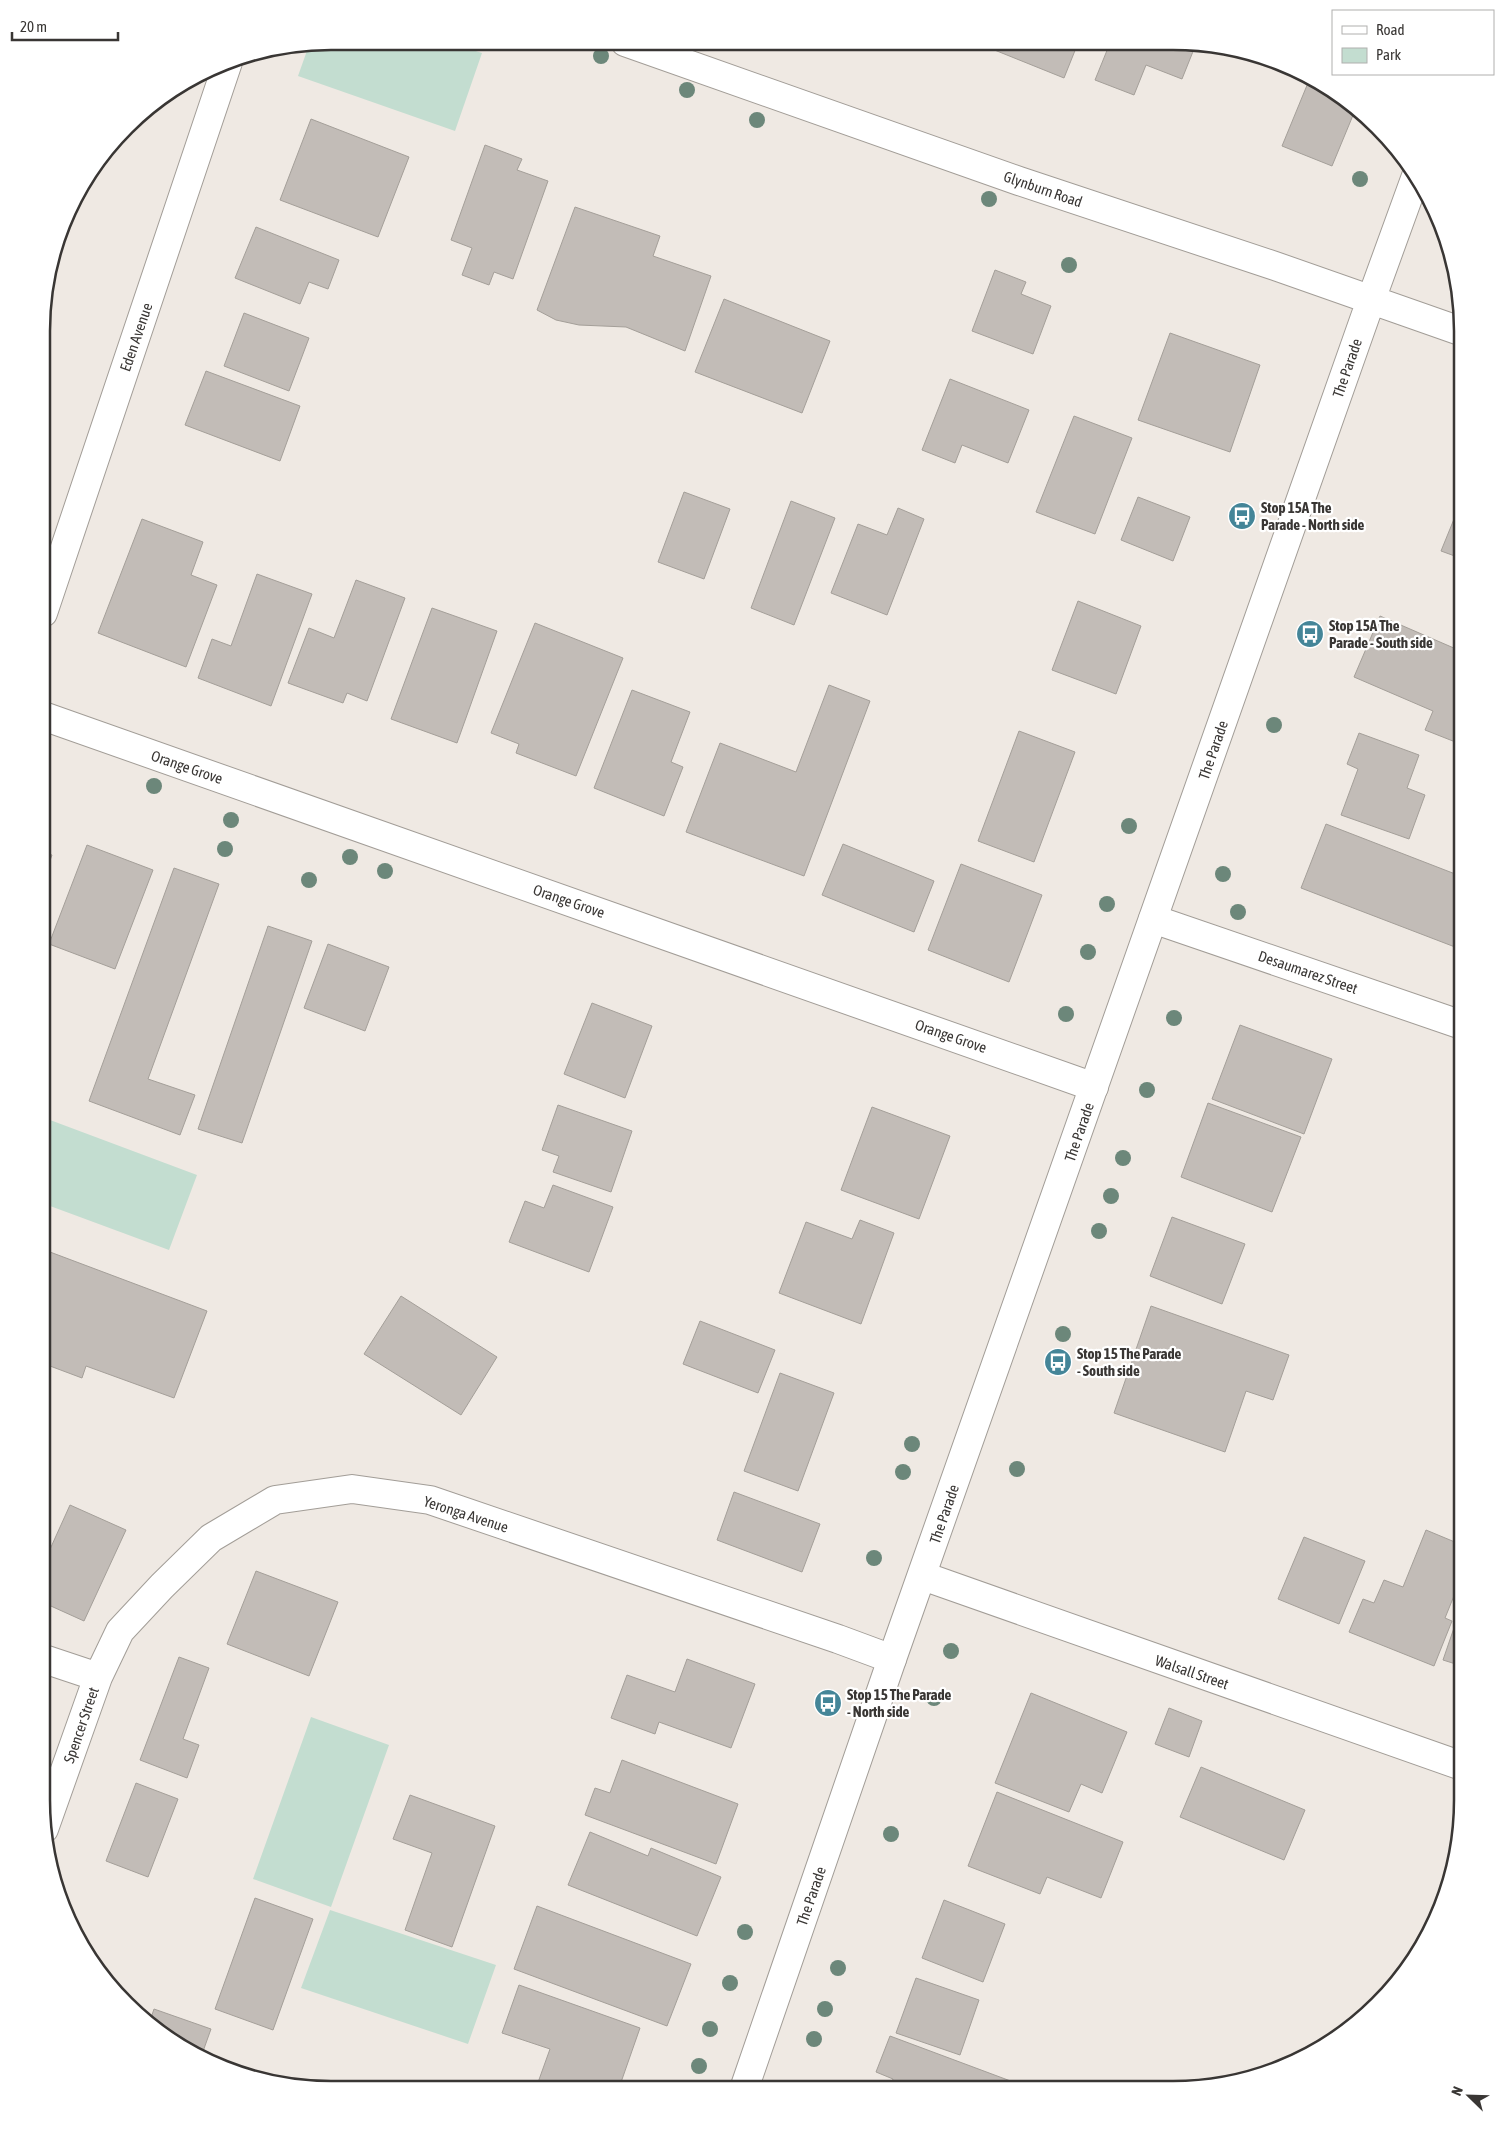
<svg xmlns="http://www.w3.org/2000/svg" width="1504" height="2131" font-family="'Asap Condensed',sans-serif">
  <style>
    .green { fill: #c3ddd0 }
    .building { fill: #c2bcb7; stroke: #a49f99 }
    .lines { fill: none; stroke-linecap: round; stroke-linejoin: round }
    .street-casing { stroke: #a29d97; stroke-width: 30 }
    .secondary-casing { stroke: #a29d97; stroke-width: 30 }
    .street { stroke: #fff; stroke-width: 28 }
    .secondary { stroke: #fff; stroke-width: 28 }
    .tree { fill: #6c877a }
    .labels { text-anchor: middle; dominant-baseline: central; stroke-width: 4.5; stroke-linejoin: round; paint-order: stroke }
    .street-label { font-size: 15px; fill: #393634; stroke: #fff }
    .poi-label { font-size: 15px; font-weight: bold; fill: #393634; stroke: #fff; text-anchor: start }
    .rim { fill: none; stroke: #393634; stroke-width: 2.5 }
  </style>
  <rect width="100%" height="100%" fill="#efe9e3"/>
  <path class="green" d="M331 41 448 42 482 53 455 131 298 76 309 45Z
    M42 1117 197 1175 169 1250 42 1203Z
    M311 1717 389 1745 331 1907 253 1879Z
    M330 1910 496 1965 468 2044 301 1988Z"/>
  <path class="building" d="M989 43H1078L1064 78 987 47Z
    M1110 43 1196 44 1182 79 1146 65 1134 95 1095 80Z
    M1310 78 1349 101 1356 108 1332 166 1282 146Z
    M311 119 409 157 378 237 280 200Z
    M485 145 522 159 517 170 548 181 513 279 494 272 489 285 462 275 472 248 451 240Z
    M575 207 660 236 653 256 711 276 685 351 626 327 579 325 556 320 537 310Z
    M256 227 339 260 328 289 309 282 300 304 235 278Z
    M995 270 1026 282 1021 294 1051 306 1033 354 972 331Z
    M724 299 830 341 802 413 695 372Z
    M244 313 309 338 289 391 224 366Z
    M1170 333 1260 365 1230 452 1138 420Z
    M206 371 300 406 280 461 185 425Z
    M950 379 1029 410 1008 463 962 445 955 463 922 450Z
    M1074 416 1132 438 1095 534 1036 512Z
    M684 492 730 509 704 579 658 562Z
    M1138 497 1190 517 1173 561 1121 540Z
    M1463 497V559L1441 551Z
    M791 501 835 518 794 625 751 608Z
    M898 508 924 519 887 615 831 593 858 524 887 535Z
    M142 519 203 542 191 575 217 585 186 667 98 633Z
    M257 574 312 594 271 706 198 678 212 639 231 646Z
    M356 580 405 598 367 701 347 693 343 703 288 683 309 628 334 638Z
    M1078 601 1141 626 1116 694 1052 670Z
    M432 608 497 631 457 743 391 719Z
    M1380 616 1463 652V745L1425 730 1433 711 1354 677Z
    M535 623 623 658 576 776 516 753 519 744 491 733Z
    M829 685 870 701 804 876 686 832 720 743 796 772Z
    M632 690 690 712 671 762 683 767 664 816 594 788Z
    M1019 731 1075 752 1034 862 978 841Z
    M1359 733 1419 755 1407 788 1425 795 1409 839 1341 815 1358 769 1347 764Z
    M1326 824 1463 877 1462 928 1455 947 1301 888Z
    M843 844 934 881 914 932 822 895Z
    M87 845 153 870 115 969 49 944Z
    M43 852 52 855 43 880Z
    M961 864 1042 895 1009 982 928 950Z
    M174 868 219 884 148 1079 195 1095 180 1135 89 1101Z
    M268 926 312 941 242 1143 198 1129Z
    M328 944 389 967 365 1031 304 1008Z
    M592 1003 652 1026 625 1098 564 1074Z
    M1240 1025 1332 1059 1304 1134 1212 1099Z
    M1208 1103 1301 1137 1272 1212 1181 1177Z
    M558 1105 632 1131 611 1192 553 1172 559 1156 542 1150Z
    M872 1107 950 1136 919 1219 841 1190Z
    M553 1185 613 1207 589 1272 509 1242 525 1201 544 1208Z
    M1172 1217 1245 1244 1222 1304 1150 1276Z
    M860 1220 894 1233 861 1324 779 1293 806 1222 852 1239Z
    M42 1249 207 1311 174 1398 86 1366 82 1378 42 1363Z
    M401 1296 497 1357 461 1415 364 1354Z
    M1151 1306 1289 1355 1273 1400 1246 1391 1225 1452 1114 1413Z
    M700 1321 775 1350 758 1393 683 1364Z
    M780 1373 834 1393 798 1491 744 1471Z
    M734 1492 820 1524 802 1572 717 1540Z
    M70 1505 126 1530 84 1621 42 1602V1567Z
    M1426 1530 1462 1545V1576L1445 1618 1452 1621 1434 1666 1349 1632 1363 1599 1374 1603 1384 1580 1403 1587Z
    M1304 1537 1365 1561 1339 1624 1278 1599Z
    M256 1571 338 1602 309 1676 227 1644Z
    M1456 1622 1462 1624V1666L1443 1660Z
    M179 1657 209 1668 183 1739 199 1745 187 1778 140 1760Z
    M687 1659 755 1684 731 1748 659 1722 655 1734 611 1718 627 1675 675 1692Z
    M1031 1693 1127 1732 1102 1793 1081 1784 1069 1812 995 1783Z
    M1169 1708 1202 1721 1189 1757 1155 1744Z
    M622 1760 738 1804 716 1864 585 1815 595 1788 610 1793Z
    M1201 1767 1305 1810 1284 1860 1180 1817Z
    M136 1783 178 1799 148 1877 106 1861Z
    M997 1792 1123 1842 1101 1898 1047 1877 1040 1894 968 1866Z
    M410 1795 495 1826 452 1947 405 1930 432 1853 393 1839Z
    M590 1832 648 1856 651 1848 721 1877 697 1936 568 1885Z
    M255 1898 313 1919 273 2030 215 2009Z
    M944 1900 1005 1924 983 1982 922 1958Z
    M537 1906 691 1964 667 2026 514 1969Z
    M916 1978 979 2000 960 2055 896 2033Z
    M519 1985 640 2028 619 2088H536L550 2049 502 2033Z
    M154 2009 211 2029 201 2057 155 2030 149 2024Z
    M890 2036 1032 2089H890L893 2079 876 2072Z"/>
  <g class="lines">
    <g class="street-casing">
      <path id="street" d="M43 613 228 62
        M43 716 1094 1087
        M1153 919 1462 1025
        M923 1576 1462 1766
        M41 1658 98 1677 120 1631 162 1586 211 1538 275 1500 352 1489 430 1500 838 1639 892 1659
        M44 1829 98 1677"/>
    </g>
    <g class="secondary-casing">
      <path id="secondary" d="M625 42 1019 181 1275 266 1463 332
        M744 2089 892 1659 1371 300 1416 176"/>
    </g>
    <use href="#street" class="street"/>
    <use href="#secondary" class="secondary"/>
  </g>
  <g class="tree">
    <circle cx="601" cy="56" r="8"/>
    <circle cx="687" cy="90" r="8"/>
    <circle cx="757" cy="120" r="8"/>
    <circle cx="1360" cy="179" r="8"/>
    <circle cx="989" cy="199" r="8"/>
    <circle cx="1069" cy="265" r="8"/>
    <circle cx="1274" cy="725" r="8"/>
    <circle cx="154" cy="786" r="8"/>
    <circle cx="231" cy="820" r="8"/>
    <circle cx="1129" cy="826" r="8"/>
    <circle cx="225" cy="849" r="8"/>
    <circle cx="350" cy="857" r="8"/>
    <circle cx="385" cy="871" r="8"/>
    <circle cx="1223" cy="874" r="8"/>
    <circle cx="309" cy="880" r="8"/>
    <circle cx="1107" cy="904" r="8"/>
    <circle cx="1238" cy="912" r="8"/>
    <circle cx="1088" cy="952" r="8"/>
    <circle cx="1066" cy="1014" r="8"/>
    <circle cx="1174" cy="1018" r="8"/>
    <circle cx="1147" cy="1090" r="8"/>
    <circle cx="1123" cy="1158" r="8"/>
    <circle cx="1111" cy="1196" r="8"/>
    <circle cx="1099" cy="1231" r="8"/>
    <circle cx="1063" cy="1334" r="8"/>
    <circle cx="912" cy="1444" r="8"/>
    <circle cx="1017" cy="1469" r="8"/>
    <circle cx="903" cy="1472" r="8"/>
    <circle cx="874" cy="1558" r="8"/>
    <circle cx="951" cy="1651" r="8"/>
    <circle cx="934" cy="1698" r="8"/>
    <circle cx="891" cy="1834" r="8"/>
    <circle cx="745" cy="1932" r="8"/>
    <circle cx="838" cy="1968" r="8"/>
    <circle cx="730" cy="1983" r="8"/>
    <circle cx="825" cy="2009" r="8"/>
    <circle cx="710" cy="2029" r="8"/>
    <circle cx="814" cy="2039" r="8"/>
    <circle cx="699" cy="2066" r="8"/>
  </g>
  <defs>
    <g id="bus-disc" transform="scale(1.4375)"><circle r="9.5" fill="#448598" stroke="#fff"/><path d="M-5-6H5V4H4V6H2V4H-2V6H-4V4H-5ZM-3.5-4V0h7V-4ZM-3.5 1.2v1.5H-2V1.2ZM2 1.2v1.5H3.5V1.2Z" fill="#fff"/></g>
  </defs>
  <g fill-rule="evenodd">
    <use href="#bus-disc" x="1242" y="516"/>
    <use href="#bus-disc" x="1310" y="634"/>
    <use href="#bus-disc" x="1058" y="1362"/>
    <use href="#bus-disc" x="828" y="1703"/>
  </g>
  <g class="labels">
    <g class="street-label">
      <text transform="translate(1043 189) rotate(19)">Glynburn Road</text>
      <text transform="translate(136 337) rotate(-71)">Eden Avenue</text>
      <text transform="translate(1347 368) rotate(-71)">The Parade</text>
      <text transform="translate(1213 750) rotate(-71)">The Parade</text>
      <text transform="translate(187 767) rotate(19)">Orange Grove</text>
      <text transform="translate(569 901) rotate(19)">Orange Grove</text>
      <text transform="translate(1308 972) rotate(19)">Desaumarez Street</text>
      <text transform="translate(951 1036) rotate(19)">Orange Grove</text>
      <text transform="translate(1079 1132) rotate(-71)">The Parade</text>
      <text transform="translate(466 1514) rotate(18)">Yeronga Avenue</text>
      <text transform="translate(944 1514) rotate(-71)">The Parade</text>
      <text transform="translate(1192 1672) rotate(19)">Walsall Street</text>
      <text transform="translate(81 1725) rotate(-71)">Spencer Street</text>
      <text transform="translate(811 1896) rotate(-71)">The Parade</text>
    </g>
    <g class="poi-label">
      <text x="1261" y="507">Stop 15A The<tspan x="1261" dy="17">Parade - North side</tspan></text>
      <text x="1329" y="625">Stop 15A The<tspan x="1329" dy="17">Parade - South side</tspan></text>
      <text x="1077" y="1353">Stop 15 The Parade<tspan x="1077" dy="17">- South side</tspan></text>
      <text x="847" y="1694">Stop 15 The Parade<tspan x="847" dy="17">- North side</tspan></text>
    </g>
  </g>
  <path d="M0 0H1504V2131H0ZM331 50H1173A281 281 0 0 1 1454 331V1800A281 281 0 0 1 1173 2081H331A281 281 0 0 1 50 1800V331A281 281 0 0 1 331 50Z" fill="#fff" fill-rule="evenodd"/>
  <path class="rim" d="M331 50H1173A281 281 0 0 1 1454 331V1800A281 281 0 0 1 1173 2081H331A281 281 0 0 1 50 1800V331A281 281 0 0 1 331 50Z"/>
  <rect x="1332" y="10" width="162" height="65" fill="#ffffff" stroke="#b0afae"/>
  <rect x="1342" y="26" width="25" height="8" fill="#ffffff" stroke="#b0afae"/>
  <text x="1376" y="35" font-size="15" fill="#393634">Road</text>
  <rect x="1342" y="48" width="25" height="15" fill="#c3ddd0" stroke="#b0afae"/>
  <text x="1376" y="60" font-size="15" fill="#393634">Park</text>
  <g transform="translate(1469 2096) rotate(293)" stroke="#ffffff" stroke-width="4" paint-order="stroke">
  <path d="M0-4L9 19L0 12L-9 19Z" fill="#393634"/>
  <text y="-8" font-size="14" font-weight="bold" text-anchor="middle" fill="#393634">N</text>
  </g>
  <path d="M12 32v8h106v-8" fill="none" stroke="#393634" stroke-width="2.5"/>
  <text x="20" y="32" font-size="15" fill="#393634" stroke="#ffffff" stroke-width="4" paint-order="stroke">20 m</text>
</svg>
